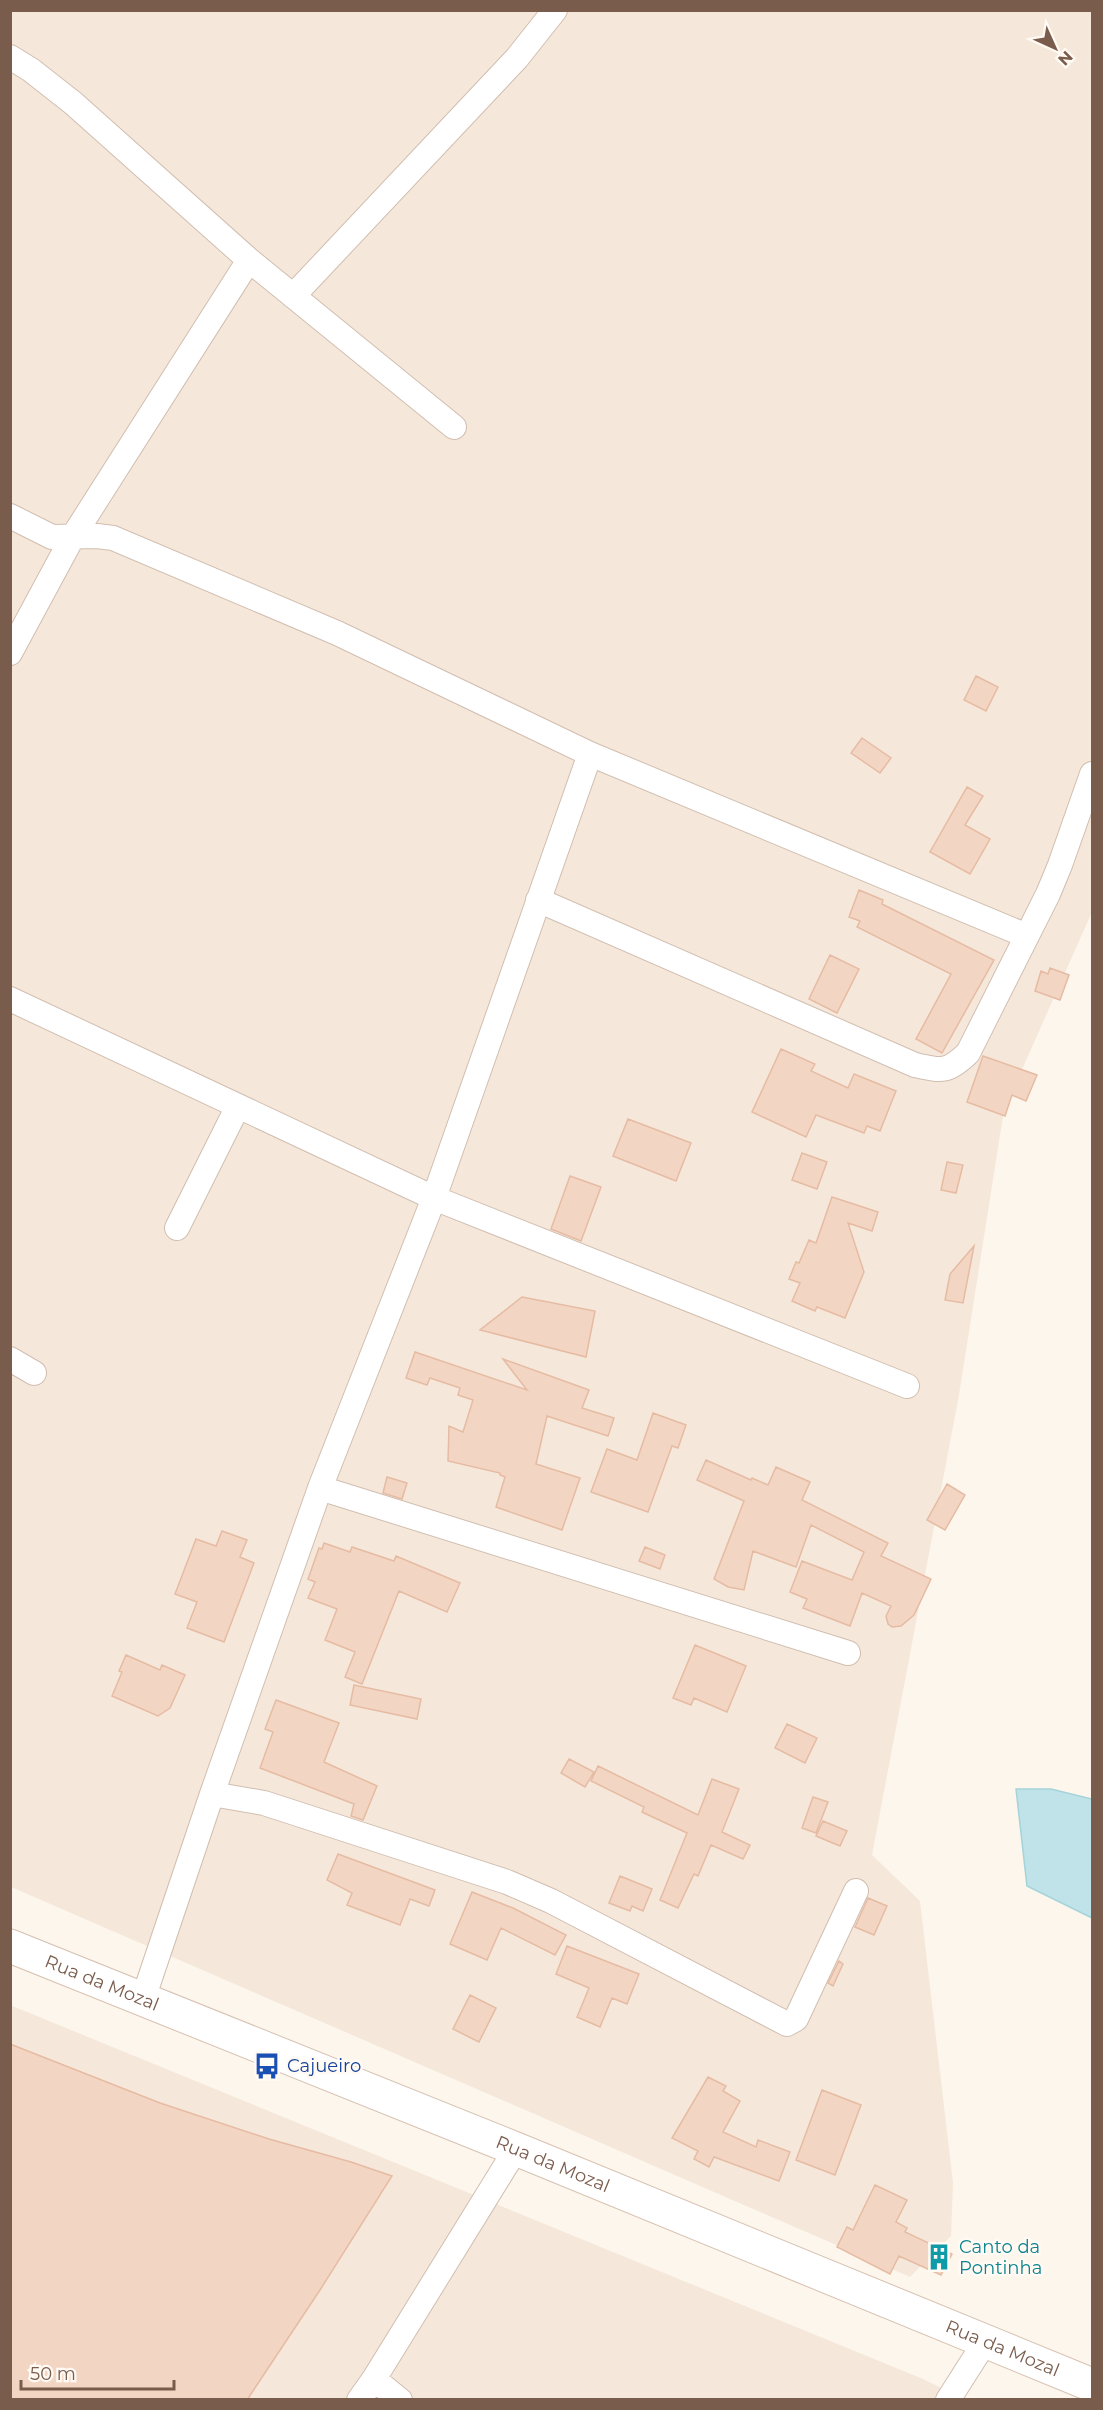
<svg xmlns="http://www.w3.org/2000/svg" width="1103" height="2410" font-family="Montserrat,sans-serif">
<style>
.residential{fill:#f5e8da}
.water{fill:#bfe3e8;stroke:#a5d3da;stroke-width:1.5}
.building{fill:#f3d5c3;stroke:#e6bba3;stroke-width:1.5}
.lines{fill:none;stroke-linecap:round;stroke-linejoin:round}
.minor-casing{stroke:#d1beb0;stroke-width:26}
.secondary-casing{stroke:#d6c0b0;stroke-width:35}
.minor{stroke:#fff;stroke-width:24}
.secondary{stroke:#fff;stroke-width:33}
.labels{text-anchor:middle;dominant-baseline:central;stroke-width:5;stroke-linejoin:round;paint-order:stroke}
.street-label{font-size:18px;fill:#7a5c4d;stroke:#fffaf3}
.transit-label{font-size:18px;fill:#164399;stroke:#fffaf3;text-anchor:start}
.culture-label{font-size:18px;fill:#0d838f;stroke:#fffaf3;text-anchor:start}
</style>
<rect width="100%" height="100%" fill="#fdf6ec"/>
<path class="residential" d="M 11,11 L 1092,11 L 1092,912 L 1004,1110 L 959,1395 L 872,1855 L 920,1901 L 953,2183 L 951,2236 L 910,2277 L 11,1887 Z
M 10,2005 L 923,2379 L 964,2399 L 11,2399 Z"/>
<path class="water" d="M 1016,1789 L 1051,1789 L 1092,1799 L 1092,1918 L 1027,1886 Z"/>
<path class="building" d="M 976,676 L 998,687 L 986,711 L 964,700 Z
M 862,738 L 891,758 L 880,773 L 851,753 Z
M 967,787 L 983,796 L 965,825 L 990,839 L 970,874 L 930,852 Z
M 859,890 L 883,900 L 882,904 L 994,960 L 942,1053 L 916,1039 L 951,974 L 857,927 L 860,921 L 849,917 Z
M 830,955 L 859,969 L 837,1013 L 809,999 Z
M 1050,968 L 1069,975 L 1060,1000 L 1035,991 L 1041,971 L 1048,974 Z
M 781,1049 L 815,1064 L 811,1071 L 848,1088 L 854,1074 L 896,1091 L 880,1131 L 867,1126 L 864,1133 L 816,1115 L 806,1137 L 752,1112 Z
M 983,1056 L 1037,1075 L 1026,1101 L 1012,1095 L 1005,1116 L 967,1102 Z
M 628,1119 L 691,1143 L 676,1181 L 613,1156 Z
M 802,1153 L 827,1162 L 817,1189 L 792,1180 Z
M 947,1162 L 963,1165 L 956,1193 L 941,1190 Z
M 570,1176 L 601,1187 L 581,1241 L 551,1229 Z
M 832,1197 L 878,1212 L 872,1231 L 848,1223 L 864,1272 L 845,1318 L 817,1307 L 815,1311 L 792,1301 L 800,1283 L 789,1279 L 796,1262 L 799,1263 L 809,1240 L 816,1243 Z
M 974,1246 L 963,1303 L 945,1300 L 950,1274 Z
M 522,1297 L 595,1311 L 586,1357 L 480,1330 Z
M 415,1352 L 527,1390 L 503,1359 L 589,1390 L 582,1408 L 614,1418 L 608,1436 L 547,1416 L 536,1464 L 580,1478 L 562,1530 L 496,1507 L 505,1477 L 500,1475 L 500,1473 L 448,1461 L 449,1426 L 463,1432 L 473,1400 L 458,1395 L 460,1388 L 430,1378 L 427,1385 L 406,1378 Z
M 653,1413 L 686,1425 L 678,1448 L 672,1446 L 648,1512 L 591,1492 L 607,1449 L 637,1460 Z
M 706,1460 L 751,1480 L 752,1478 L 768,1485 L 776,1467 L 810,1482 L 802,1500 L 888,1543 L 881,1556 L 931,1579 L 914,1615 L 901,1626 L 892,1627 L 888,1624 L 886,1616 L 891,1606 L 862,1593 L 850,1626 L 803,1608 L 807,1599 L 790,1592 L 802,1561 L 852,1580 L 864,1552 L 811,1525 L 796,1567 L 753,1551 L 744,1590 L 728,1587 L 714,1579 L 744,1501 L 697,1480 Z
M 387,1477 L 407,1483 L 402,1499 L 383,1493 Z
M 947,1484 L 965,1495 L 945,1530 L 927,1520 Z
M 222,1531 L 247,1540 L 240,1557 L 254,1563 L 224,1642 L 187,1628 L 197,1602 L 175,1594 L 196,1539 L 216,1546 Z
M 324,1543 L 350,1552 L 352,1547 L 394,1561 L 396,1556 L 460,1583 L 447,1612 L 399,1591 L 362,1684 L 345,1677 L 355,1652 L 325,1640 L 337,1609 L 308,1598 L 315,1582 L 308,1579 L 319,1548 L 322,1549 Z
M 645,1547 L 665,1555 L 660,1569 L 639,1561 Z
M 695,1645 L 746,1666 L 727,1712 L 694,1698 L 691,1705 L 673,1698 Z
M 126,1655 L 160,1670 L 162,1665 L 185,1675 L 170,1708 L 158,1716 L 112,1696 L 122,1672 L 119,1671 Z
M 354,1685 L 421,1699 L 417,1719 L 350,1705 Z
M 276,1700 L 339,1723 L 324,1762 L 377,1786 L 363,1820 L 351,1816 L 354,1804 L 260,1768 L 273,1732 L 265,1729 Z
M 787,1724 L 817,1738 L 805,1763 L 775,1748 Z
M 569,1759 L 594,1772 L 585,1787 L 561,1773 Z
M 598,1766 L 698,1815 L 712,1779 L 739,1789 L 722,1832 L 750,1845 L 743,1859 L 711,1845 L 698,1876 L 694,1874 L 678,1908 L 660,1900 L 687,1833 L 642,1812 L 644,1807 L 591,1781 Z
M 813,1797 L 828,1802 L 816,1833 L 802,1828 Z
M 823,1821 L 847,1831 L 840,1846 L 816,1836 Z
M 338,1854 L 435,1890 L 429,1906 L 410,1899 L 400,1925 L 347,1905 L 352,1893 L 327,1880 Z
M 620,1876 L 652,1889 L 643,1911 L 632,1906 L 630,1911 L 609,1903 Z
M 472,1892 L 513,1908 L 566,1935 L 555,1955 L 501,1928 L 487,1960 L 450,1944 Z
M 868,1898 L 887,1906 L 874,1935 L 855,1927 Z
M 567,1946 L 639,1974 L 627,2004 L 612,1998 L 600,2027 L 577,2017 L 589,1988 L 556,1974 Z
M 839,1961 L 843,1964 L 833,1986 L 828,1983 Z
M 470,1995 L 496,2008 L 479,2042 L 453,2029 Z
M 10,2044 L 160,2103 L 269,2139 L 351,2162 L 392,2176 L 320,2290 L 247,2400 L 10,2400 Z
M 708,2077 L 726,2086 L 723,2091 L 740,2101 L 723,2132 L 756,2147 L 758,2140 L 790,2152 L 779,2181 L 714,2157 L 709,2167 L 694,2159 L 698,2151 L 672,2138 Z
M 822,2090 L 861,2105 L 835,2175 L 796,2160 Z
M 875,2185 L 907,2200 L 896,2222 L 907,2228 L 905,2232 L 952,2254 L 941,2275 L 899,2256 L 890,2274 L 837,2247 L 847,2227 L 853,2230 Z"/>
<g class="lines">
<g class="minor-casing">
<path id="minor" d="M 10,57 L 31,70 L 73,103 L 249,260 L 454,427
M 293,296 L 517,58 L 555,10
M 10,516 L 52,537 L 97,536 L 113,538 L 337,633 L 590,754 L 1027,936
M 10,653 L 72,538 L 249,260
M 538,900 L 915,1065 C 942,1071 947,1073 968,1053 L 1048,894 L 1060,865 L 1092,774
M 10,999 L 434,1198 L 907,1386
M 177,1228 L 238,1106
M 10,1359 L 34,1373
M 320,1488 L 848,1653
M 212,1794 L 264,1803 L 507,1882 L 551,1901 L 787,2024 L 796,2019 L 856,1891
M 143,1999 L 212,1794 L 320,1488 L 434,1198 L 590,754
M 374,2379 L 400,2400
M 359,2400 L 374,2379 L 516,2149
M 948,2400 L 985,2342"/>
</g>
<g class="secondary-casing">
<g id="secondary">
<path id="s1" d="M 10,1946 L 516,2149 L 1092,2385"/>
</g>
</g>
<use href="#minor" class="minor"/>
<use href="#secondary" class="secondary"/>
</g>
<defs>
<g id="bus-bare" transform="scale(2.07)"><path d="M-5-6H5V4H4V6H2V4H-2V6H-4V4H-5ZM-3.5-4V0h7V-4ZM-3.5 1.2v1.5H-2V1.2ZM2 1.2v1.5H3.5V1.2Z" fill="#1a4fb4" stroke="#fffaf3" stroke-width="2.5" paint-order="stroke"/></g>
<g id="building-bare" transform="scale(2.07)"><path d="M-4-6H4V6H1V3H-1V6H-4ZM-2.5-4.3h1.7v1.8h-1.7ZM.8-4.3h1.7v1.8H.8ZM-2.5-1h1.7V.8h-1.7ZM.8-1h1.7V.8H.8Z" fill="#0f9aa8" stroke="#fffaf3" stroke-width="2.5" paint-order="stroke"/></g>
</defs>
<g fill-rule="evenodd">
<use href="#bus-bare" x="267" y="2066"/>
<use href="#building-bare" x="939" y="2257"/>
</g>
<g class="labels">
<g class="street-label">
<text stroke="none"><textPath href="#s1" startOffset="99">Rua da Mozal</textPath></text>
<text stroke="none"><textPath href="#s1" startOffset="585">Rua da Mozal</textPath></text>
<text stroke="none"><textPath href="#s1" startOffset="1071">Rua da Mozal</textPath></text>
</g>
<g class="transit-label">
<text x="287" y="2066">Cajueiro</text>
</g>
<g class="culture-label">
<text x="959" y="2247">Canto da<tspan x="959" dy="21">Pontinha</tspan></text>
</g>
</g>
<rect width="1103" height="2410" fill="none" stroke="#7a5c4d" stroke-width="24"/>
<g transform="translate(1055 48) rotate(135)" stroke="#fffaf3" stroke-width="4.5" paint-order="stroke">
<path d="M0-4.5L10 22L0 15L-10 22Z" fill="#7a5c4d"/>
<text y="-9" font-size="16" font-weight="bold" text-anchor="middle" fill="#7a5c4d">N</text>
</g>
<path d="M21 2380v9h153v-9" fill="none" stroke="#7a5c4d" stroke-width="3"/>
<text x="30" y="2380" font-size="18" fill="#7a5c4d" stroke="#fffaf3" stroke-width="4.5" paint-order="stroke">50 m</text>
</svg>
